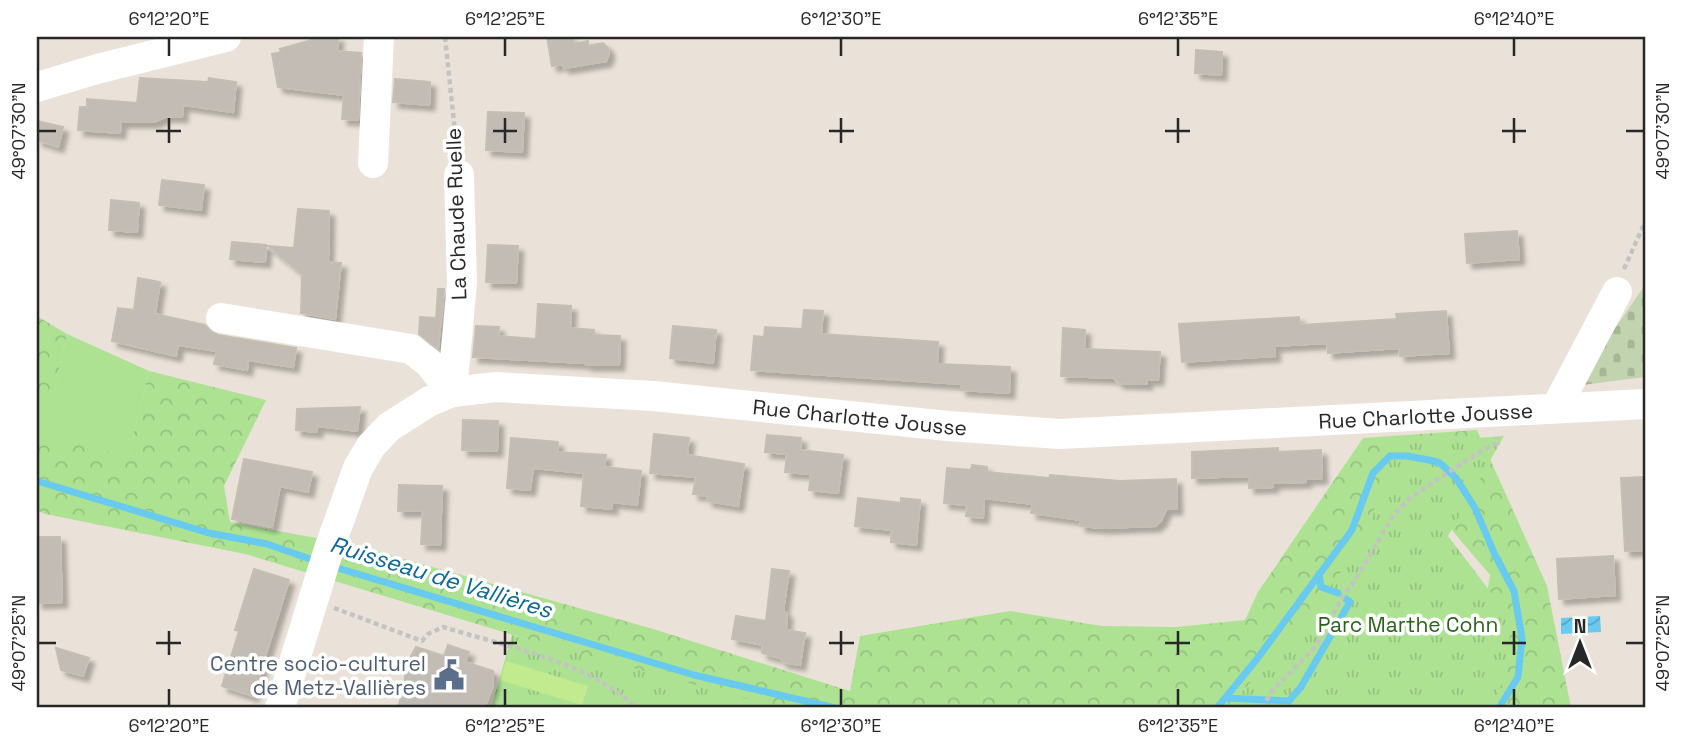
<svg xmlns="http://www.w3.org/2000/svg" width="1682" height="745" font-family="'Space Grotesk',sans-serif">
<style>
.grass{fill:#ade293}
.forest{fill:url(#forest-crowns)}
.cemetery{fill:url(#cemetery-stones)}
.park{fill:url(#park-tufts)}
.pitch{fill:#c2ea8e}
.water{fill:url(#water-waves)}
.lines{fill:none;stroke-linecap:round;stroke-linejoin:round}
.stream{stroke:#68caef;stroke-width:7}
.building{fill:#c2bcb5;stroke:#c5beb2;stroke-width:2;filter:url(#shadow)}
.path{stroke:#c3c3c3;stroke-width:4.5;stroke-dasharray:5 3.5;stroke-linecap:butt}
.minor{stroke:#fff;stroke-width:30}
.ticks{fill:none;stroke:#272727;stroke-width:2.5}
.labels{text-anchor:middle;dominant-baseline:central;stroke-width:7;stroke-linejoin:round;paint-order:stroke}
.street-label{font-size:21px;fill:#272727;stroke:#fff}
.park-label{font-size:21px;fill:#276318;stroke:#fff}
.service-label{font-size:21px;fill:#4e5e75;stroke:#fff;text-anchor:end}
.water-label{font-size:23px;font-style:italic;fill:#0c6696;stroke:#fff}
.neatline{fill:none;stroke:#272727;stroke-width:2.5}
.ticks-label{font-size:18px;text-anchor:middle;fill:#272727}
</style>
<defs>
<pattern id="forest-crowns" width="20" height="18" patternUnits="userSpaceOnUse" patternTransform="scale(1.75)"><rect width="20" height="18" fill="#ade293"/><path d="M2 6a3 3 0 1 1 6 0M12 15a3 3 0 1 1 6 0" fill="none" stroke="#95c27f"/></pattern>
<pattern id="cemetery-stones" width="16" height="16" patternUnits="userSpaceOnUse" patternTransform="scale(1.75)"><rect width="16" height="16" fill="#c1d4af"/><path d="M2 7V4a2 2 0 0 1 4 0v3zM10 15v-3a2 2 0 0 1 4 0v3z" fill="#a6b697"/></pattern>
<pattern id="park-tufts" width="24" height="20" patternUnits="userSpaceOnUse" patternTransform="scale(1.75)"><rect width="24" height="20" fill="#ade293"/><path d="M3 7l-1-3M5 7V3M7 7l1-3M15 17l-1-3M17 17v-4M19 17l1-3" fill="none" stroke="#95c27f"/></pattern>
<pattern id="water-waves" width="16" height="10" patternUnits="userSpaceOnUse" patternTransform="scale(1.75)"><rect width="16" height="10" fill="#68caef"/><path d="M0 5q4-4 8 0t8 0" fill="none" stroke="#56a4c2"/></pattern>
<filter id="shadow"><feDropShadow dx="5.5" dy="5.5" stdDeviation="2" flood-color="#0004"/></filter>
</defs>
<rect width="100%" height="100%" fill="#eae2d8"/>
<path class="grass" d="M 67,334 L 149,371 L 128,458 L 37,430 L 37,388 L 53,395 Z"/>
<path class="forest" d="M 37,316 L 67,334 L 53,396 L 37,388 Z
M 149,371 L 266,400 L 224,486 L 230,522 L 354,545 L 650,628 L 850,691 L 860,636 L 1010,611 L 1102,626 L 1176,627 L 1245,620 L 1258,592 L 1363,438 L 1477,430 L 1547,586 L 1571,708 L 1469,708 L 1490,575 L 1428,502 L 1298,708 L 755,708 L 245,554 L 45,514 L 37,510 L 37,430 L 128,457 Z"/>
<path class="cemetery" d="M 1645,285 L 1645,377 L 1575,386 Z"/>
<path class="park" d="M 1504,436 L 1448,536 L 1511,619 L 1506,674 L 1491,708 L 1228,708 L 1315,607 L 1371,531 L 1384,445 Z
M 512,635 L 781,708 L 491,708 Z"/>
<path class="pitch" d="M 506,661 L 588,686 L 582,705 L 500,680 Z"/>
<path class="water" d="M 1600,616 L 1601,632 L 1561,634 L 1561,618 Z"/>
<g class="lines">
<path class="stream" d="M 37,481 L 209,533 L 267,544 L 316,561
M 331,566 L 694,675 L 835,708
M 1319,574 L 1321,587 L 1338,593
M 1226,698 L 1289,701 L 1301,687 L 1350,602 L 1346,599
M 1217,708 L 1257,659 L 1352,530 L 1373,473 L 1390,456 L 1407,456 L 1429,460 L 1440,463 L 1456,478 L 1475,508 L 1495,555 L 1514,591 L 1522,638 L 1518,677 L 1499,708"/>
</g>
<path class="building" d="M 322,37 L 338,37 L 337,51 L 361,53 L 358,120 L 342,119 L 344,95 L 278,87 L 272,54 L 281,52 L 280,49 Z
M 547,37 L 573,37 L 574,44 L 588,41 L 588,46 L 603,43 L 608,48 L 609,54 L 606,61 L 564,68 L 563,64 L 552,66 Z
M 1196,50 L 1222,52 L 1221,75 L 1195,73 Z
M 140,78 L 208,82 L 209,78 L 236,82 L 233,112 L 183,105 L 182,117 L 167,116 L 154,122 L 121,122 L 120,133 L 78,130 L 80,107 L 87,107 L 87,99 L 137,103 Z
M 395,79 L 430,82 L 429,105 L 393,102 Z
M 488,112 L 524,113 L 522,152 L 486,150 Z
M 37,121 L 63,127 L 58,147 L 37,140 Z
M 162,180 L 204,185 L 201,210 L 159,205 Z
M 111,200 L 139,203 L 137,232 L 109,230 Z
M 298,209 L 329,211 L 328,262 L 341,263 L 335,319 L 301,313 L 302,274 L 268,246 L 294,248 Z
M 1517,231 L 1519,259 L 1467,263 L 1465,234 Z
M 232,242 L 266,245 L 265,262 L 230,259 Z
M 488,245 L 518,246 L 516,283 L 486,282 Z
M 138,278 L 160,282 L 155,314 L 205,325 L 211,332 L 218,335 L 296,348 L 293,367 L 248,360 L 247,370 L 214,364 L 217,351 L 178,345 L 176,356 L 112,341 L 118,308 L 134,310 Z
M 438,289 L 444,289 L 438,348 L 419,334 L 420,317 L 436,318 Z
M 538,304 L 571,306 L 570,328 L 594,330 L 594,335 L 620,336 L 619,365 L 587,365 L 584,363 L 473,357 L 476,326 L 499,327 L 498,336 L 536,339 Z
M 804,310 L 823,311 L 821,334 L 938,342 L 937,364 L 1010,367 L 1009,393 L 961,390 L 961,384 L 751,370 L 754,336 L 764,337 L 765,327 L 802,329 Z
M 1446,311 L 1449,353 L 1400,356 L 1399,348 L 1328,353 L 1327,343 L 1274,346 L 1275,356 L 1182,362 L 1179,324 L 1299,317 L 1300,325 L 1397,319 L 1396,314 Z
M 673,326 L 716,330 L 713,363 L 670,358 Z
M 1063,328 L 1085,330 L 1084,349 L 1160,352 L 1158,380 L 1147,379 L 1147,384 L 1119,383 L 1114,378 L 1061,376 Z
M 360,407 L 357,431 L 317,426 L 317,432 L 296,430 L 297,409 Z
M 463,420 L 498,421 L 497,451 L 462,450 Z
M 654,434 L 689,438 L 687,455 L 744,464 L 738,506 L 707,501 L 708,496 L 693,494 L 696,477 L 650,473 Z
M 767,435 L 801,438 L 800,450 L 843,455 L 838,493 L 809,490 L 811,474 L 785,472 L 787,454 L 765,452 Z
M 511,438 L 558,442 L 557,452 L 606,455 L 604,467 L 641,471 L 637,505 L 612,502 L 612,509 L 581,506 L 584,473 L 533,468 L 530,490 L 507,488 Z
M 1278,448 L 1278,452 L 1321,450 L 1322,478 L 1306,479 L 1306,482 L 1273,483 L 1273,487 L 1249,488 L 1249,476 L 1192,478 L 1192,452 Z
M 244,459 L 312,472 L 308,492 L 280,486 L 272,527 L 232,519 Z
M 972,465 L 987,467 L 987,472 L 1049,478 L 1050,475 L 1120,481 L 1176,479 L 1177,509 L 1166,509 L 1161,521 L 1155,526 L 1103,528 L 1080,526 L 1081,520 L 1031,513 L 1033,504 L 984,498 L 983,518 L 966,516 L 967,505 L 944,503 L 947,468 L 971,470 Z
M 1645,477 L 1645,550 L 1625,551 L 1621,478 Z
M 399,485 L 442,486 L 440,545 L 421,544 L 423,511 L 398,511 Z
M 858,498 L 901,503 L 901,498 L 920,500 L 916,545 L 891,542 L 892,530 L 855,526 Z
M 37,537 L 60,537 L 62,602 L 37,603 Z
M 1613,556 L 1615,595 L 1559,599 L 1557,559 Z
M 254,569 L 289,580 L 253,696 L 222,686 L 239,631 L 235,630 Z
M 772,569 L 789,571 L 783,611 L 787,613 L 786,630 L 805,633 L 800,665 L 782,662 L 783,659 L 762,653 L 763,645 L 732,639 L 736,616 L 766,621 Z
M 448,645 L 469,652 L 465,662 L 493,671 L 493,686 L 486,704 L 483,708 L 462,704 L 461,708 L 398,708 L 404,687 L 406,665 L 416,647 L 444,656 Z
M 56,648 L 89,658 L 83,676 L 61,670 Z"/>
<g class="lines">
<path class="path" d="M 445,37 L 457,151
M 1624,269 L 1645,222
M 334,608 L 422,641 L 428,634 L 443,627 C 504,646 591,662 636,708
M 649,708 L 651,708
M 1262,708 L 1272,691 L 1316,646 L 1344,594 L 1354,582 L 1393,516 L 1409,499 L 1429,485 L 1484,449 L 1496,444 L 1496,437"/>
<g class="minor">
<path d="M 37,87 L 97,69 L 226,37"/>
<path d="M 373,163 L 379,37"/>
<path d="M 221,318 L 411,349 L 429,363 L 452,392"/>
<path d="M 452,392 L 462,283 L 459,175"/>
<path d="M 1556,408 L 1617,292"/>
<path id="s1" d="M 280,708 L 329,549 L 358,468 L 371,446 L 389,427 L 430,401 L 452,392 L 496,387 L 653,396 L 948,426 L 1060,434 L 1645,404"/>
</g>
</g>
<path class="ticks" d="M 169,38 L 169,56M 505,38 L 505,56M 841,38 L 841,56M 1178,38 L 1178,56M 1514,38 L 1514,56M 169,118 L 169,143M 505,118 L 505,143M 841,118 L 841,143M 1178,118 L 1178,143M 1514,118 L 1514,143M 38,131 L 56,131M 156,131 L 181,131M 493,131 L 517,131M 829,131 L 854,131M 1165,131 L 1190,131M 1502,131 L 1526,131M 1626,131 L 1644,131M 169,631 L 169,655M 505,631 L 505,655M 841,631 L 841,655M 1178,631 L 1178,655M 1514,631 L 1514,655M 38,643 L 56,643M 156,643 L 181,643M 493,643 L 517,643M 829,643 L 854,643M 1165,643 L 1190,643M 1502,643 L 1526,643M 1626,643 L 1644,643M 169,689 L 169,706M 505,689 L 505,706M 841,689 L 841,706M 1178,689 L 1178,706M 1514,689 L 1514,706"/>
<defs>
<g id="civic-bare" transform="scale(2.415)"><path d="M-.6-6.5H3V-4.5H.6V-3L4-1V1h2V6H-6V1h2V-1L-.6-3ZM-1.2 2.5V6h2.4V2.5Z" fill="#5c6f8a" stroke="#fff" stroke-width="2.5" paint-order="stroke"/></g>
</defs>
<g fill-rule="evenodd">
<use href="#civic-bare" x="449" y="675"/>
</g>
<g class="labels">
<g class="street-label">
<text transform="translate(456 214) rotate(-92)">La Chaude Ruelle</text>
<text stroke="none"><textPath href="#s1" startOffset="1353">Rue Charlotte Jousse</textPath></text>
<text stroke="none"><textPath href="#s1" startOffset="786">Rue Charlotte Jousse</textPath></text>
</g>
<g class="park-label">
<text x="1408" y="624">Parc Marthe Cohn</text>
</g>
<g class="service-label">
<text x="426" y="663">Centre socio-culturel<tspan x="426" dy="24">de Metz-Vallières</tspan></text>
</g>
<g class="water-label">
<text transform="translate(441 577) rotate(17)">Ruisseau de Vallières</text>
</g>
</g>
<rect width="1682" height="745" fill="none" stroke="#ffffff" stroke-width="77"/>
<g transform="translate(1580 643)" stroke="#ffffff" stroke-width="5" paint-order="stroke">
<path d="M0-5L12 26L0 18L-12 26Z" fill="#272727"/>
<text y="-10" font-size="19" font-weight="bold" text-anchor="middle" fill="#272727">N</text>
</g>
<rect x="38" y="38" width="1606" height="668" class="neatline"/>
<g class="ticks-label">
<text x="169" y="25">6°12'20"E</text>
<text x="505" y="25">6°12'25"E</text>
<text x="841" y="25">6°12'30"E</text>
<text x="1178" y="25">6°12'35"E</text>
<text x="1514" y="25">6°12'40"E</text>
<text transform="translate(19 131) rotate(-90)" y="6">49°07'30"N</text>
<text transform="translate(1663 131) rotate(-90)" y="6">49°07'30"N</text>
<text transform="translate(19 643) rotate(-90)" y="6">49°07'25"N</text>
<text transform="translate(1663 643) rotate(-90)" y="6">49°07'25"N</text>
<text x="169" y="732">6°12'20"E</text>
<text x="505" y="732">6°12'25"E</text>
<text x="841" y="732">6°12'30"E</text>
<text x="1178" y="732">6°12'35"E</text>
<text x="1514" y="732">6°12'40"E</text>
</g>
</svg>
